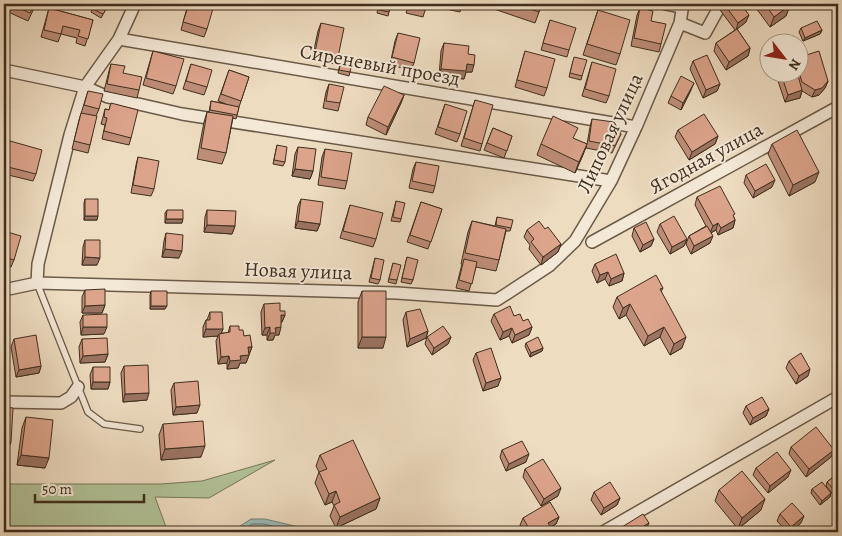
<svg xmlns="http://www.w3.org/2000/svg" width="842" height="536" font-family="Alegreya,serif">
<style>
.green{fill:#b2c298;stroke:#78785b}
.water{fill:#99bbb6;stroke:#758379}
.lines{fill:none;stroke-linecap:round;stroke-linejoin:round}
.shore{stroke:#6c756a;stroke-width:1}
.lane-casing{stroke:#6b5a47;stroke-width:8}
.street-casing{stroke:#6b5a47;stroke-width:14}
.lane{stroke:#f4e8d7;stroke-width:5.5}
.street{stroke:#f4e8d7;stroke-width:11}
.wall{fill:#be8d78;stroke:#3f2f1e}
.shaded-wall{fill:#9b7362;stroke:#3f2f1e}
.building{fill:#dda48c;stroke:#3f2f1e}
.labels{text-anchor:middle;dominant-baseline:central;stroke-width:4;stroke-linejoin:round;paint-order:stroke}
.street-label{font-size:20px;fill:#3f2f1e;stroke:#f4e8d7}
</style>
<rect width="100%" height="100%" fill="#eedcc1"/>
<filter id="stains"><feTurbulence type="fractalNoise" baseFrequency=".004" numOctaves="4"/><feColorMatrix values="0 0 0 0 .2 0 0 0 0 .09 0 0 0 0 .02 0 0 0 .5 -.17"/></filter>
<radialGradient id="worn" r=".72"><stop offset=".6" stop-color="#630" stop-opacity="0"/><stop offset="1" stop-color="#630" stop-opacity=".3"/></radialGradient>
<path class="green" d="M 275,460 L 209,498 L 155,497 L 166,527 L 172,532 L 4,532 L 4,484 L 161,484 L 202,481 Z"/>
<path class="water" d="M 251,519 L 265,519 L 299,527 L 299,532 L 234,532 L 237,528 Z"/>
<g class="lines">
<path class="shore" d="M 240,532 L 252,524 L 264,524 L 294,532"/>
<g class="lane-casing">
<path id="lane" d="M 37,283 L 88,412 L 104,424 L 140,429"/>
</g>
<g class="street-casing">
<path id="street" d="M 666,4 L 682,7
M 680,23 L 705,33 L 721,4
M 119,39 L 636,127
M 4,70 L 85,87 L 108,97 L 182,114 L 611,181
M 592,242 L 838,107
M 37,283 L 38,264 L 70,135 L 85,87 L 119,39 L 135,4
M 4,290 L 37,283 L 397,293 L 497,300 L 549,266 L 575,241 L 611,181 L 636,127 L 680,23 L 683,4
M 4,402 L 61,403 L 71,397 L 78,387
M 603,532 L 838,397"/>
</g>
<use href="#lane" class="lane"/>
<use href="#street" class="street"/>
</g>
<path class="wall" d="M 9,4 L 36,4 L 28,21 L 6,11 Z
M 95,4 L 109,4 L 101,18 L 91,12 Z
M 188,4 L 207,29 L 204,37 L 181,30 Z
M 379,4 L 391,4 L 388,16 L 377,13 Z
M 409,4 L 427,4 L 423,17 L 406,13 Z
M 440,4 L 463,4 L 460,12 L 446,9 L 446,6 L 440,5 Z
M 495,4 L 542,4 L 535,23 L 494,9 Z
M 550,4 L 565,4 L 564,8 Z
M 723,4 L 741,4 L 746,22 L 737,29 L 750,48 L 748,56 L 726,70 L 714,51 L 716,43 L 735,30 L 720,10 Z
M 753,4 L 791,4 L 790,5 L 786,16 L 770,27 Z
M 49,8 L 93,20 L 85,46 L 76,43 L 77,38 L 61,34 L 58,42 L 41,37 Z
M 640,8 L 651,21 L 661,44 L 659,52 L 631,46 L 637,15 Z
M 598,10 L 620,54 L 616,65 L 583,55 Z
M 550,20 L 569,50 L 567,57 L 541,50 Z
M 321,23 L 338,57 L 335,64 L 312,59 L 318,31 Z
M 801,28 L 822,30 L 820,34 L 803,41 L 799,32 Z
M 398,33 L 414,63 L 411,70 L 390,65 L 395,41 Z
M 444,43 L 468,54 L 472,72 L 466,72 L 464,79 L 439,76 L 441,51 Z
M 153,51 L 176,86 L 173,94 L 143,85 Z
M 525,51 L 547,88 L 544,96 L 515,87 Z
M 342,56 L 350,72 L 349,76 L 338,73 Z
M 800,57 L 828,81 L 825,88 L 819,95 L 812,97 L 802,91 L 800,98 L 785,102 L 778,81 L 781,74 L 785,72 L 800,72 Z
M 573,61 L 582,76 L 581,80 L 569,77 Z
M 693,61 L 720,84 L 717,91 L 703,98 L 690,69 Z
M 592,62 L 609,96 L 606,103 L 582,96 Z
M 111,64 L 123,73 L 139,90 L 137,98 L 104,91 L 109,71 Z
M 191,64 L 207,87 L 204,95 L 183,89 Z
M 229,70 L 249,77 L 239,107 L 236,119 L 233,118 L 226,153 L 222,164 L 197,159 L 204,122 L 207,112 L 209,112 L 211,101 L 226,104 L 218,101 Z
M 329,84 L 340,103 L 338,111 L 323,108 L 326,92 Z
M 691,90 L 681,110 L 668,103 L 671,96 Z
M 88,91 L 99,109 L 96,116 L 90,145 L 88,153 L 72,149 L 79,120 Z
M 404,95 L 401,103 L 386,135 L 366,125 L 368,117 Z
M 475,100 L 482,144 L 480,151 L 461,146 Z
M 111,103 L 131,138 L 129,145 L 102,139 L 105,125 L 101,124 L 103,117 L 105,109 L 109,110 Z
M 445,104 L 460,134 L 457,142 L 435,134 Z
M 592,119 L 621,134 L 612,153 L 586,148 L 586,147 L 575,173 L 537,155 L 541,144 L 574,139 L 587,144 L 590,127 Z
M 493,128 L 512,136 L 504,158 L 484,150 Z
M 678,130 L 718,136 L 715,144 L 689,160 L 675,137 Z
M 10,141 L 36,174 L 33,181 L 4,174 L 4,161 Z
M 772,144 L 815,182 L 789,196 L 768,154 Z
M 277,145 L 285,162 L 283,166 L 273,164 Z
M 298,147 L 313,171 L 310,179 L 292,176 L 295,154 Z
M 325,149 L 347,181 L 345,189 L 318,185 L 322,157 Z
M 138,157 L 154,189 L 151,196 L 131,193 L 136,165 Z
M 416,162 L 435,186 L 433,193 L 409,188 L 413,169 Z
M 746,175 L 772,187 L 753,198 L 744,183 Z
M 697,197 L 734,217 L 735,220 L 733,228 L 718,235 L 716,230 L 711,233 L 710,243 L 691,254 L 686,244 L 689,236 L 706,226 L 695,205 Z
M 85,199 L 97,220 L 84,220 L 84,203 Z
M 301,199 L 320,224 L 317,231 L 295,228 L 298,206 Z
M 396,201 L 401,219 L 400,222 L 391,221 Z
M 421,202 L 442,209 L 428,249 L 407,242 Z
M 350,205 L 376,239 L 373,247 L 340,238 Z
M 167,210 L 182,223 L 165,223 L 165,213 Z
M 207,210 L 235,226 L 232,234 L 204,232 L 205,217 Z
M 497,217 L 511,228 L 510,231 L 506,231 L 499,260 L 496,271 L 476,267 L 469,291 L 456,288 L 462,264 L 461,264 L 468,232 L 472,221 L 495,226 Z
M 660,224 L 687,239 L 684,246 L 670,254 L 657,232 Z
M 634,228 L 654,239 L 651,246 L 640,252 L 632,236 Z
M 545,229 L 561,244 L 558,252 L 541,265 L 529,249 L 530,245 L 524,237 L 527,230 Z
M 4,231 L 14,260 L 11,267 L 4,265 Z
M 166,233 L 179,258 L 162,257 L 164,241 Z
M 85,240 L 97,265 L 82,265 L 83,247 Z
M 407,257 L 413,280 L 411,284 L 401,282 Z
M 375,258 L 380,280 L 378,284 L 369,282 Z
M 393,263 L 397,280 L 396,284 L 388,282 Z
M 595,264 L 624,273 L 622,281 L 609,286 L 605,279 L 597,283 L 592,271 Z
M 663,288 L 661,292 L 682,348 L 670,355 L 660,337 L 644,346 L 626,315 L 619,319 L 613,307 L 617,297 Z
M 85,290 L 105,305 L 102,313 L 82,313 L 82,297 Z
M 151,291 L 165,309 L 150,309 L 150,295 Z
M 362,291 L 383,348 L 358,348 L 358,302 Z
M 264,304 L 280,311 L 285,315 L 282,322 L 281,322 L 279,335 L 275,335 L 273,340 L 267,340 L 267,335 L 262,335 L 261,312 Z
M 210,312 L 223,329 L 221,333 L 228,333 L 230,326 L 239,330 L 244,336 L 252,347 L 246,363 L 240,363 L 238,368 L 227,369 L 227,363 L 218,364 L 216,341 L 218,336 L 203,337 L 203,327 L 206,320 L 207,320 Z
M 406,312 L 428,331 L 426,338 L 407,347 L 403,320 Z
M 494,314 L 514,316 L 532,327 L 529,335 L 512,343 L 509,336 L 500,340 L 491,321 Z
M 83,315 L 104,334 L 81,335 L 80,322 Z
M 427,337 L 451,337 L 448,344 L 432,355 L 425,344 Z
M 838,337 L 838,352 L 835,345 L 837,338 Z
M 14,339 L 41,366 L 39,373 L 16,377 L 11,347 Z
M 82,339 L 108,354 L 105,362 L 80,363 L 79,347 Z
M 526,343 L 543,348 L 542,351 L 530,357 L 525,346 Z
M 476,353 L 498,386 L 483,391 L 473,360 Z
M 789,361 L 808,376 L 796,384 L 786,368 Z
M 124,366 L 147,400 L 123,402 L 121,373 Z
M 93,367 L 110,382 L 108,389 L 91,389 L 90,375 Z
M 174,383 L 197,413 L 173,415 L 171,390 Z
M 746,406 L 769,409 L 766,416 L 750,425 L 743,413 Z
M 26,417 L 45,468 L 17,465 L 22,428 Z
M 163,424 L 201,457 L 161,460 L 159,435 Z
M 791,447 L 834,450 L 831,457 L 806,477 L 789,454 Z
M 502,450 L 526,462 L 506,471 L 500,457 Z
M 320,455 L 380,498 L 376,509 L 336,528 L 330,516 L 334,506 L 332,502 L 325,505 L 315,483 L 319,472 L 316,466 Z
M 838,467 L 838,488 L 832,493 L 826,486 L 827,482 L 837,474 L 835,472 L 836,469 Z
M 756,468 L 788,477 L 768,493 L 753,475 Z
M 525,469 L 558,496 L 541,506 L 523,477 Z
M 812,489 L 831,493 L 830,497 L 820,505 L 811,493 Z
M 719,490 L 761,510 L 738,529 L 715,501 Z
M 594,492 L 620,498 L 617,505 L 601,515 L 591,500 Z
M 780,514 L 801,523 L 791,532 L 787,532 L 777,521 Z
M 559,517 L 556,524 L 550,527 L 553,532 L 524,532 L 520,525 L 523,518 Z"/>
<path class="shaded-wall" d="M 790,5 L 786,16 L 770,27 L 774,17 Z
M 749,15 L 746,22 L 736,30 L 738,23 Z
M 822,30 L 820,34 L 803,41 L 805,38 Z
M 750,48 L 748,56 L 726,70 L 729,62 Z
M 467,64 L 474,65 L 472,72 L 466,72 L 464,79 L 439,76 L 441,69 Z
M 828,81 L 825,88 L 819,95 L 812,97 L 815,90 Z
M 694,83 L 691,90 L 681,110 L 683,103 Z
M 720,84 L 717,91 L 703,98 L 706,90 Z
M 802,90 L 800,98 L 785,102 L 788,95 Z
M 404,95 L 401,103 L 386,135 L 388,127 Z
M 718,136 L 715,144 L 689,160 L 692,152 Z
M 587,144 L 583,155 L 575,173 L 579,162 Z
M 295,169 L 313,171 L 310,179 L 292,176 Z
M 819,172 L 815,182 L 789,196 L 793,185 Z
M 775,180 L 772,187 L 753,198 L 755,191 Z
M 85,216 L 98,216 L 97,220 L 84,220 Z
M 166,219 L 183,219 L 182,223 L 165,223 Z
M 735,220 L 733,228 L 718,235 L 721,228 Z
M 298,221 L 320,224 L 317,231 L 295,228 Z
M 718,223 L 716,230 L 710,233 L 713,226 Z
M 207,225 L 235,226 L 232,234 L 204,232 Z
M 713,236 L 710,243 L 691,254 L 694,246 Z
M 654,239 L 651,246 L 640,252 L 643,245 Z
M 687,239 L 684,246 L 670,254 L 672,247 Z
M 561,244 L 558,252 L 541,265 L 543,257 Z
M 165,249 L 182,251 L 179,258 L 162,257 Z
M 85,257 L 100,258 L 97,265 L 82,265 Z
M 608,272 L 605,279 L 597,283 L 600,275 Z
M 624,273 L 622,281 L 609,286 L 611,279 Z
M 630,304 L 626,315 L 619,319 L 623,308 Z
M 105,305 L 102,313 L 82,313 L 85,306 Z
M 151,306 L 167,306 L 165,309 L 150,309 Z
M 281,315 L 285,315 L 282,322 L 278,322 Z
M 83,327 L 107,327 L 104,334 L 81,335 Z
M 270,327 L 267,335 L 262,335 L 265,328 Z
M 281,327 L 279,335 L 275,335 L 273,340 L 267,340 L 270,333 L 275,328 Z
M 532,327 L 529,335 L 512,343 L 515,335 Z
M 664,327 L 660,337 L 644,346 L 648,336 Z
M 512,328 L 509,336 L 500,340 L 503,332 Z
M 206,329 L 223,329 L 220,336 L 219,334 L 218,336 L 203,337 Z
M 428,331 L 426,338 L 407,347 L 410,339 Z
M 362,337 L 386,337 L 383,348 L 358,348 Z
M 451,337 L 448,344 L 432,355 L 434,348 Z
M 686,337 L 682,348 L 670,355 L 674,344 Z
M 248,347 L 252,347 L 249,354 L 245,354 Z
M 543,348 L 542,351 L 530,357 L 531,353 Z
M 108,354 L 105,362 L 80,363 L 83,356 Z
M 249,355 L 246,363 L 240,363 L 238,368 L 227,369 L 230,361 L 240,356 Z
M 229,356 L 227,363 L 218,364 L 221,357 Z
M 41,366 L 39,373 L 16,377 L 19,370 Z
M 810,369 L 808,376 L 796,384 L 799,376 Z
M 501,378 L 498,386 L 483,391 L 486,383 Z
M 93,382 L 110,382 L 108,389 L 91,389 Z
M 149,393 L 147,400 L 123,402 L 125,394 Z
M 200,405 L 197,413 L 173,415 L 176,407 Z
M 769,409 L 766,416 L 750,425 L 753,418 Z
M 4,442 L 11,442 L 8,450 L 4,449 Z
M 205,446 L 201,457 L 161,460 L 165,449 Z
M 834,450 L 831,457 L 806,477 L 809,469 Z
M 529,454 L 526,462 L 506,471 L 509,464 Z
M 21,455 L 49,458 L 45,468 L 17,465 Z
M 791,470 L 788,477 L 768,493 L 770,486 Z
M 838,486 L 838,488 L 832,493 L 834,490 Z
M 561,488 L 558,496 L 541,506 L 544,499 Z
M 336,491 L 332,502 L 325,505 L 329,494 Z
M 831,493 L 830,497 L 820,505 L 822,501 Z
M 380,498 L 376,509 L 336,528 L 340,517 Z
M 620,498 L 617,505 L 601,515 L 604,508 Z
M 765,499 L 761,510 L 738,529 L 742,518 Z
M 804,516 L 801,523 L 791,532 L 789,532 L 791,527 Z
M 559,517 L 556,524 L 545,530 L 548,523 Z
M 649,523 L 646,530 L 643,532 L 634,532 Z"/>
<path class="building" d="M 10,4 L 35,4 L 30,13 Z
M 95,4 L 109,4 L 103,14 L 93,9 Z
M 189,4 L 209,4 L 214,5 L 207,29 L 183,22 Z
M 380,4 L 391,4 L 389,12 L 379,10 Z
M 409,4 L 427,4 L 426,10 L 409,6 Z
M 514,4 L 542,4 L 539,12 Z
M 724,4 L 741,4 L 749,15 L 738,23 Z
M 765,4 L 789,4 L 790,5 L 774,17 Z
M 49,8 L 93,20 L 88,39 L 78,36 L 80,30 L 63,26 L 61,34 L 44,30 Z
M 640,8 L 653,11 L 651,21 L 666,24 L 661,44 L 634,38 Z
M 598,10 L 630,20 L 620,54 L 587,44 Z
M 550,20 L 576,28 L 569,50 L 543,43 Z
M 817,21 L 822,30 L 805,38 L 801,28 Z
M 321,23 L 344,28 L 338,57 L 315,52 Z
M 737,29 L 750,48 L 729,62 L 716,43 Z
M 398,33 L 420,38 L 414,63 L 392,57 Z
M 444,43 L 469,46 L 468,54 L 475,55 L 474,65 L 467,64 L 466,71 L 441,69 Z
M 153,51 L 184,59 L 176,86 L 146,78 Z
M 525,51 L 555,59 L 547,88 L 517,80 Z
M 819,51 L 828,81 L 822,88 L 815,90 L 802,82 L 799,72 L 800,67 L 803,66 L 800,57 Z
M 707,55 L 720,84 L 706,90 L 693,61 Z
M 342,56 L 353,58 L 350,72 L 339,70 Z
M 574,57 L 587,60 L 582,76 L 570,73 Z
M 592,62 L 616,69 L 609,96 L 585,89 Z
M 111,64 L 125,66 L 123,73 L 142,77 L 139,90 L 107,84 Z
M 191,64 L 212,70 L 207,87 L 186,81 Z
M 229,70 L 249,77 L 241,101 L 221,94 Z
M 785,72 L 797,72 L 802,90 L 788,95 L 781,74 Z
M 681,76 L 694,83 L 683,103 L 671,96 Z
M 329,84 L 344,87 L 340,103 L 326,101 Z
M 384,86 L 404,95 L 388,127 L 368,117 Z
M 88,91 L 103,94 L 99,109 L 84,105 Z
M 475,100 L 493,105 L 482,144 L 464,138 Z
M 211,101 L 239,107 L 237,115 L 210,110 Z
M 111,103 L 138,110 L 131,138 L 104,131 L 107,118 L 104,117 L 105,109 L 109,110 Z
M 445,104 L 467,111 L 460,134 L 438,127 Z
M 4,105 L 10,107 L 4,125 Z
M 207,112 L 233,116 L 226,153 L 201,148 Z
M 81,113 L 97,116 L 90,145 L 74,141 Z
M 704,114 L 718,136 L 692,152 L 678,130 Z
M 553,116 L 578,128 L 573,138 L 587,144 L 579,162 L 541,144 Z
M 592,119 L 614,122 L 621,134 L 615,146 L 589,141 Z
M 493,128 L 512,136 L 507,151 L 487,143 Z
M 797,130 L 819,172 L 793,185 L 772,144 Z
M 10,141 L 42,150 L 36,174 L 4,166 Z
M 277,145 L 287,147 L 285,162 L 274,160 Z
M 298,147 L 316,149 L 313,171 L 295,169 Z
M 325,149 L 352,153 L 347,181 L 321,177 Z
M 138,157 L 159,161 L 154,189 L 133,185 Z
M 416,162 L 439,166 L 435,186 L 412,181 Z
M 766,164 L 775,180 L 755,191 L 746,175 Z
M 720,186 L 735,214 L 733,215 L 735,220 L 721,228 L 718,223 L 713,226 L 697,197 Z
M 85,199 L 98,199 L 98,216 L 85,216 Z
M 301,199 L 323,202 L 320,224 L 298,221 Z
M 396,201 L 405,203 L 401,219 L 393,217 Z
M 421,202 L 442,209 L 431,242 L 410,235 Z
M 350,205 L 383,213 L 376,239 L 343,231 Z
M 167,210 L 183,210 L 183,219 L 166,219 Z
M 207,210 L 236,211 L 235,226 L 207,225 Z
M 674,216 L 687,239 L 672,247 L 660,224 Z
M 497,217 L 513,220 L 511,228 L 496,225 Z
M 472,221 L 506,229 L 499,260 L 465,253 Z
M 539,221 L 545,229 L 548,227 L 561,244 L 543,257 L 531,242 L 534,239 L 527,230 Z
M 646,222 L 654,239 L 643,245 L 634,228 Z
M 707,226 L 713,236 L 694,246 L 689,236 Z
M 4,231 L 21,236 L 14,260 L 4,257 Z
M 166,233 L 183,235 L 182,251 L 165,249 Z
M 85,240 L 100,240 L 100,258 L 85,257 Z
M 616,254 L 624,273 L 611,279 L 608,272 L 600,275 L 595,264 Z
M 407,257 L 418,260 L 413,280 L 402,278 Z
M 375,258 L 384,260 L 380,280 L 371,278 Z
M 464,259 L 477,262 L 472,284 L 459,280 Z
M 393,263 L 401,265 L 397,280 L 389,279 Z
M 656,275 L 663,288 L 660,289 L 686,337 L 674,344 L 664,327 L 648,336 L 630,304 L 623,308 L 617,297 Z
M 105,289 L 105,305 L 85,306 L 85,290 Z
M 151,291 L 167,291 L 167,306 L 151,306 Z
M 362,291 L 386,291 L 386,337 L 362,337 Z
M 280,303 L 280,311 L 285,311 L 285,315 L 281,315 L 281,327 L 275,328 L 276,333 L 270,333 L 270,327 L 265,328 L 264,304 Z
M 510,306 L 514,316 L 520,314 L 523,321 L 528,319 L 532,327 L 515,335 L 512,328 L 503,332 L 494,314 Z
M 420,309 L 428,331 L 410,339 L 406,312 Z
M 210,312 L 222,312 L 223,329 L 206,329 L 206,320 L 210,320 Z
M 107,314 L 107,327 L 83,327 L 83,315 Z
M 230,326 L 239,326 L 239,330 L 243,330 L 244,336 L 250,335 L 252,347 L 248,347 L 249,355 L 240,356 L 241,360 L 230,361 L 229,356 L 221,357 L 219,334 L 230,332 Z
M 443,326 L 451,337 L 434,348 L 427,337 Z
M 36,335 L 41,366 L 19,370 L 14,339 Z
M 538,337 L 543,348 L 531,353 L 526,343 Z
M 107,338 L 108,354 L 83,356 L 82,339 Z
M 491,348 L 501,378 L 486,383 L 476,353 Z
M 801,353 L 810,369 L 799,376 L 789,361 Z
M 148,365 L 149,393 L 125,394 L 124,366 Z
M 93,367 L 110,367 L 110,382 L 93,382 Z
M 198,381 L 200,405 L 176,407 L 174,383 Z
M 762,397 L 769,409 L 753,418 L 746,406 Z
M 4,407 L 13,408 L 11,442 L 4,442 Z
M 26,417 L 53,420 L 49,458 L 21,455 Z
M 203,421 L 205,446 L 165,449 L 163,424 Z
M 816,427 L 834,450 L 809,469 L 791,447 Z
M 353,440 L 380,498 L 340,517 L 334,505 L 340,502 L 336,491 L 329,494 L 319,472 L 327,469 L 320,455 Z
M 522,441 L 529,454 L 509,464 L 502,450 Z
M 777,452 L 791,470 L 770,486 L 756,468 Z
M 543,459 L 561,488 L 544,499 L 525,469 Z
M 742,471 L 765,499 L 742,518 L 719,490 Z
M 837,474 L 838,476 L 838,486 L 834,490 L 827,482 Z
M 610,482 L 620,498 L 604,508 L 594,492 Z
M 822,482 L 831,493 L 822,501 L 812,489 Z
M 550,502 L 559,517 L 548,523 L 553,532 L 531,532 L 523,518 Z
M 792,503 L 804,516 L 791,527 L 780,514 Z
M 643,514 L 649,523 L 634,532 L 614,532 Z"/>
<g class="labels">
<g class="street-label">
<text transform="translate(380 65) rotate(10)">Сиреневый проезд</text>
<text transform="translate(610 133) rotate(-65)">Липовая улица</text>
<text transform="translate(706 158) rotate(-29)">Ягодная улица</text>
<text transform="translate(298 271) rotate(2)">Новая улица</text>
</g>
</g>
<rect width="842" height="536" fill="none" stroke="#eedcc1" stroke-width="20"/>
<rect x="5" y="5" width="832" height="526" fill="none" stroke="#3f2f1e" stroke-width="2.5"/>
<rect x="10" y="10" width="822" height="516" fill="none" stroke="#3f2f1e"/>
<g transform="translate(784 58) rotate(121)"><circle r="24" fill="#f4e8d7" stroke="#ac9e8d"/>
<path d="M0-4L9 19L0 12L-9 19Z" fill="#8f2418"/>
<text y="-8" font-size="14" font-weight="bold" text-anchor="middle" fill="#3f2f1e">N</text>
</g>
<path d="M35 494v8h109v-8" fill="none" stroke="#3f2f1e" stroke-width="2.5"/>
<text x="42" y="494" font-size="15" fill="#3f2f1e" stroke="#f4e8d7" stroke-width="4" paint-order="stroke">50 m</text>
<rect width="100%" height="100%" filter="url(#stains)"/>
<rect width="100%" height="100%" fill="url(#worn)"/>
</svg>
